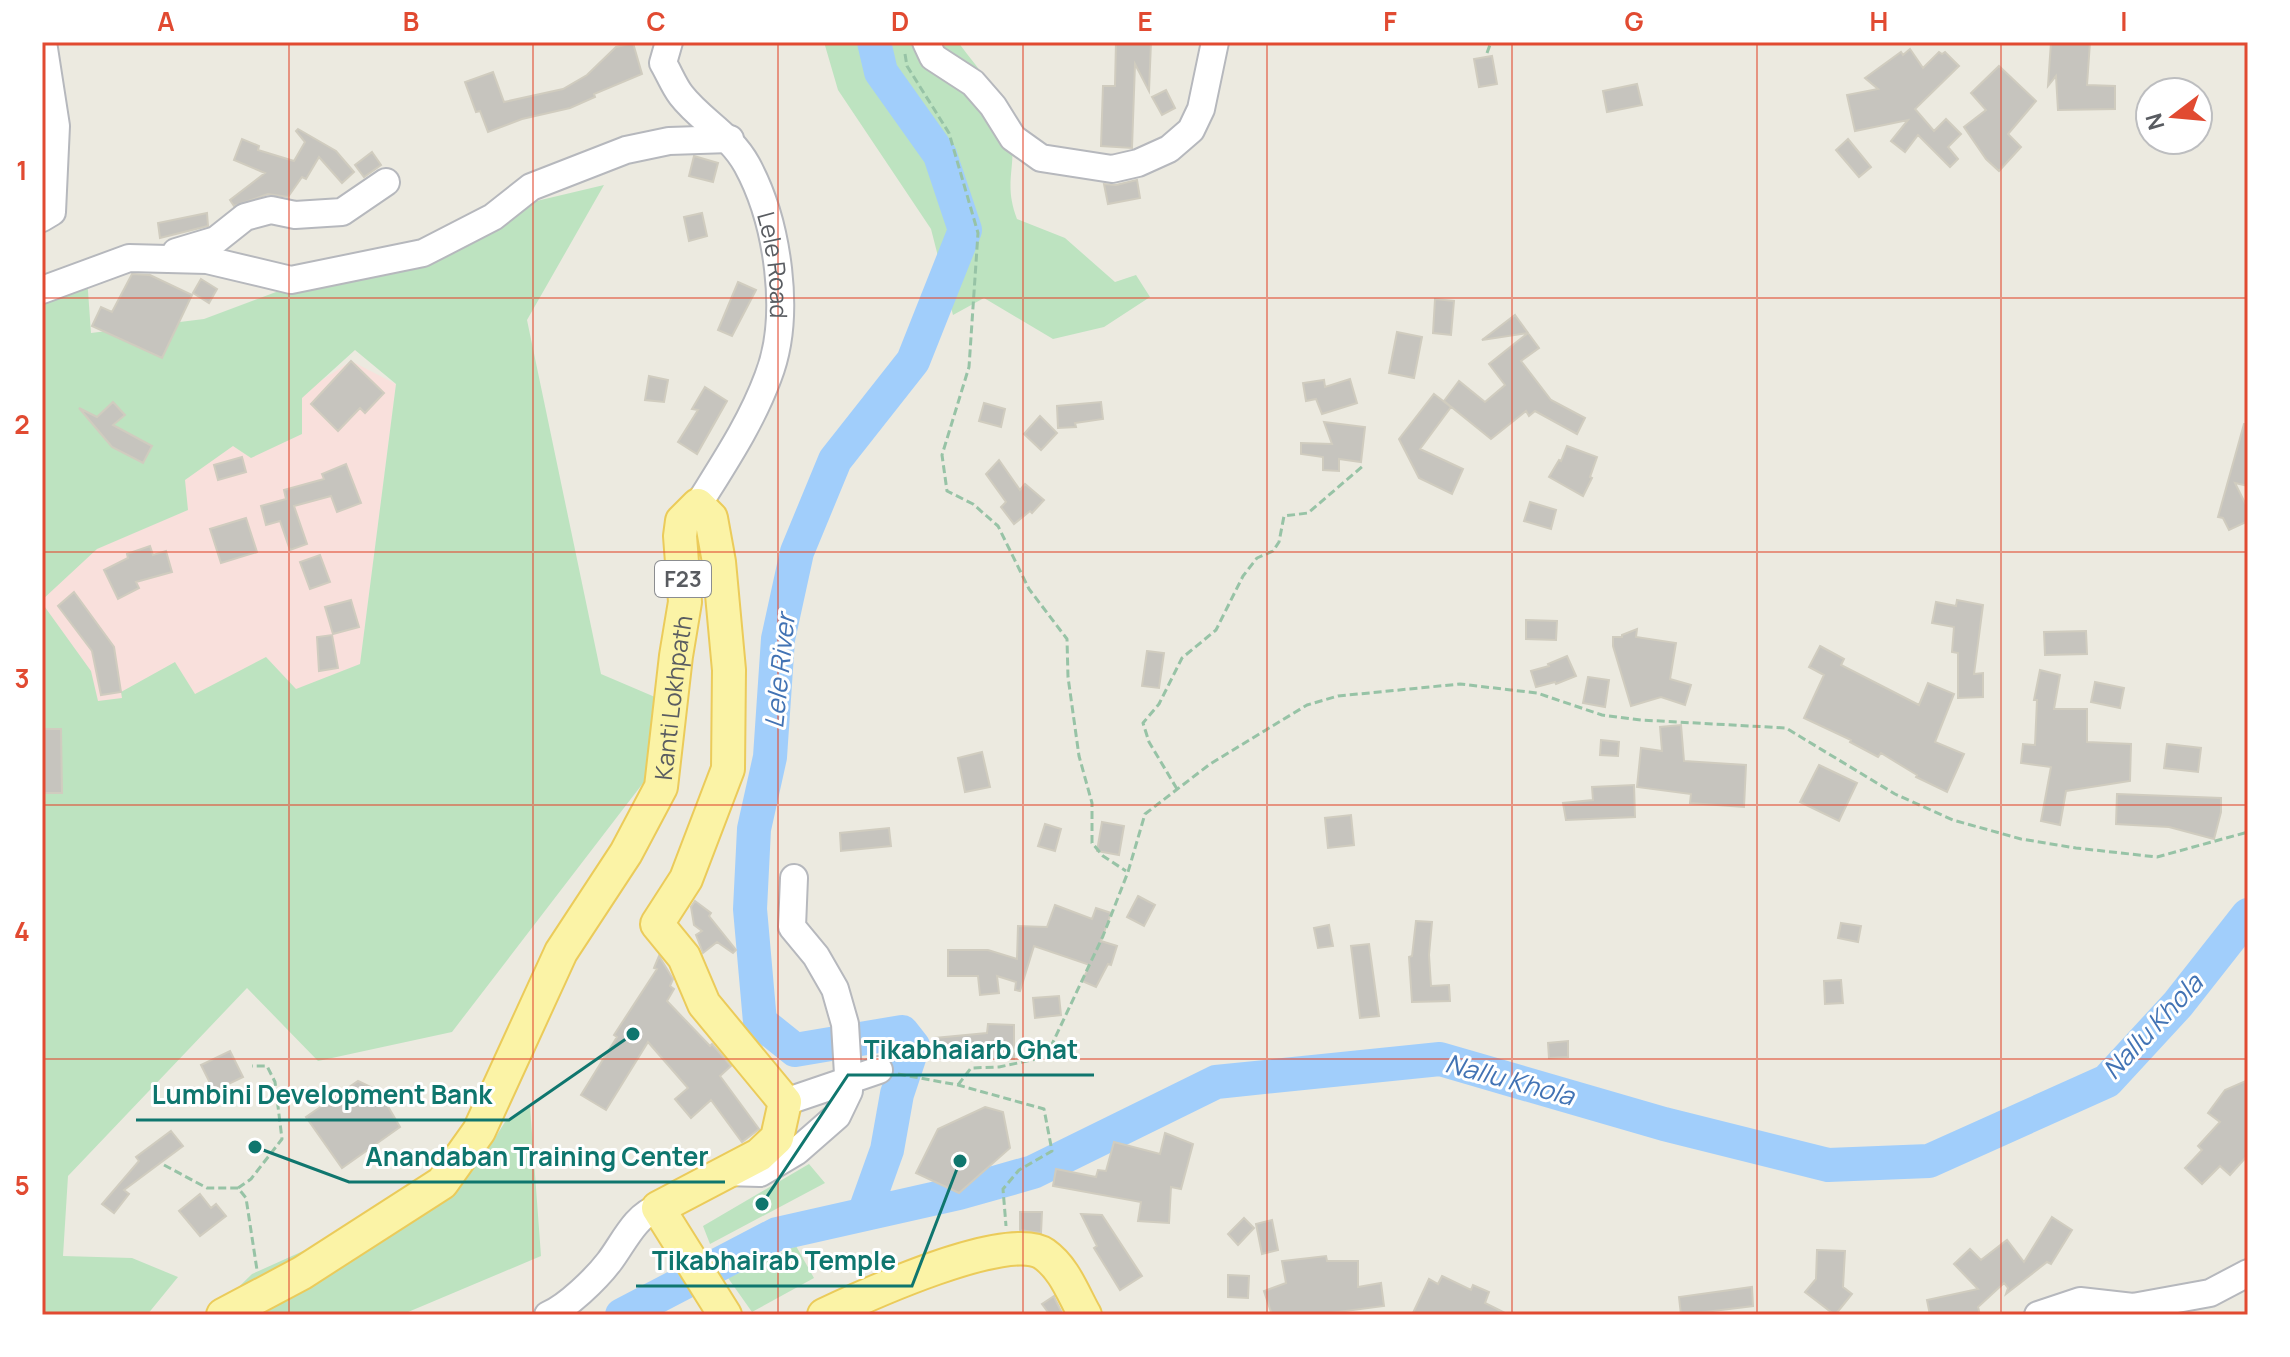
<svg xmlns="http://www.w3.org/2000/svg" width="2290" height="1357" font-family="Manrope,sans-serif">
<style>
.medical{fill:#f9e0dc}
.green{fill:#bde3c0}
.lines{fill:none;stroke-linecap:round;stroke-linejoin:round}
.river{stroke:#a1cefb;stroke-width:34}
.building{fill:#c6c4be;stroke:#d0ccbf;stroke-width:2}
.minor-casing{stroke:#b6b8bd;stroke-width:30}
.major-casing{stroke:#ebcb5a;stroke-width:36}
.path{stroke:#97c3a6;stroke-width:3;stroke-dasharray:8 4;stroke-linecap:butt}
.minor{stroke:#fff;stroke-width:26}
.major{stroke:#fbf3a6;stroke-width:32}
.grid{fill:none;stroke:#e14a31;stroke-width:2;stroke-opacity:0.55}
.labels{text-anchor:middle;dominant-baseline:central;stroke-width:6;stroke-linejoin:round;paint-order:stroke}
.shield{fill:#fff;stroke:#8b8d90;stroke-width:2}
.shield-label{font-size:22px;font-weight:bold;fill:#595c61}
.street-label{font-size:24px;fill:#595c61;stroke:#fff}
.water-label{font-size:26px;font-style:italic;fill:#4273b4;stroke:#fff}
.leader{fill:none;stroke:#0f766e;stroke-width:3}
.callout-dot{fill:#0f766e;stroke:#fff;stroke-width:3}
.callout-label{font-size:26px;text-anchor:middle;font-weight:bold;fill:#0f766e;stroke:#fff;stroke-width:6;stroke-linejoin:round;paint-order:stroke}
.neatline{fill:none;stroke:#e14a31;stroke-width:3}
.grid-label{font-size:26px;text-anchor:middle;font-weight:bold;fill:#e14a31}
</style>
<rect width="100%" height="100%" fill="#eceae0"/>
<path class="medical" d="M 351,361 L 396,384 L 360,664 L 42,879 L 42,569 L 169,480 Z"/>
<path class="green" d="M 824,42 L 958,42 C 980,72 1008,100 1012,139 C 1015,171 1004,185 1017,219 L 1065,238 L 1115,282 L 1136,275 L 1150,297 L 1104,327 L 1053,339 L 984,298 L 953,315 L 931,229 L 838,90 Z
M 604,185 L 527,320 L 601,674 L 662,700 L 650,774 L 452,1032 L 318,1061 L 247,988 L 68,1176 L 63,1256 L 132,1258 L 178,1277 L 147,1315 L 42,1315 L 42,603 L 91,671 L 98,701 L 122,698 L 121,692 L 175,662 L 195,694 L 266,657 L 296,689 L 360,664 L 396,384 L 355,350 L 302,398 L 302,434 L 251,458 L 233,446 L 185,480 L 188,510 L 97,549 L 42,600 L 42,294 L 87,277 L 91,333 L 204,319 L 490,212 Z
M 530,1106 L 541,1256 L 401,1315 L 210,1315 L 252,1274 L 312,1247 L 486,1152 L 505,1122 Z
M 809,1164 L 825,1183 L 710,1244 L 703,1226 Z
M 796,1246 L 814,1278 L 752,1312 L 728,1278 Z"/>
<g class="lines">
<path class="river" d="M 864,1214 L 887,1150 L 897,1094 L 913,1046 L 902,1032 L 795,1050 L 760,1022 L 750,909 L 754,829 L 770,757 L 778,639 L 797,552 L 835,460 L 913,361 L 965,230 L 940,155 L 881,72 L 874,42
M 622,1315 L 777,1234 L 959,1193 L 1033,1172 L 1216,1082 L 1440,1059 L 1664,1124 L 1828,1165 L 1929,1161 L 2107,1081 L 2178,1004 L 2248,915"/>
</g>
<path class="building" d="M 1116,42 L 1151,42 L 1149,91 L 1135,64 L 1132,148 L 1101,146 L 1103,86 L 1115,86 Z
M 2051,42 L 2090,42 L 2087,85 L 2115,86 L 2115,109 L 2058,110 L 2056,76 L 2048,86 Z
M 633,43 L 642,74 L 594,94 L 595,97 L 570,108 L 522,119 L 488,132 L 480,111 L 476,112 L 465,82 L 493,72 L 504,102 L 563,89 L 587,75 L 616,47 Z
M 1910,49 L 1923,68 L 1939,52 L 1942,54 L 1945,52 L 1959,66 L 1915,109 L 1934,131 L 1946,119 L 1961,134 L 1948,147 L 1958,159 L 1950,167 L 1918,135 L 1905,152 L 1891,141 L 1908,120 L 1855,131 L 1847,95 L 1878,89 L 1865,78 L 1901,52 L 1903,55 Z
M 1492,56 L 1497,84 L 1479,87 L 1474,59 Z
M 1999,66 L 2036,101 L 2008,134 L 2021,147 L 1999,171 L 1986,159 L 1964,127 L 1986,110 L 1971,93 Z
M 1637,84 L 1642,105 L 1607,112 L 1603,91 Z
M 1166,90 L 1175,108 L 1162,115 L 1152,97 Z
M 298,129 L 336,151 L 354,172 L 342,183 L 319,157 L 306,179 L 302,177 L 288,197 L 268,194 L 234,206 L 230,200 L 265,173 L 234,160 L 242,139 L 259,146 L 258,150 L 294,161 L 305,142 L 296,131 Z
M 1848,139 L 1871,167 L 1859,177 L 1836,150 Z
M 372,152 L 381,165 L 364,177 L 355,165 Z
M 694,156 L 718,163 L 713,182 L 689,176 Z
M 1137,180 L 1140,198 L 1108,204 L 1104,184 L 1116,185 Z
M 207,213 L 208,226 L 160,238 L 158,223 Z
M 702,213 L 707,236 L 689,241 L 684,217 Z
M 132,274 L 150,275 L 192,295 L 162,358 L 92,326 L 101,307 L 112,312 Z
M 201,279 L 217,289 L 209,303 L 193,293 Z
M 738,282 L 756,290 L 732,336 L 718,330 Z
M 1435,299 L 1454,301 L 1451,335 L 1433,333 Z
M 1515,315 L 1528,333 L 1482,340 Z
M 1397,332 L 1422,337 L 1414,378 L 1389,373 Z
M 1528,333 L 1539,348 L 1521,361 L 1551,400 L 1585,418 L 1577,434 L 1535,411 L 1529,416 L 1526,411 L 1491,439 L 1444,401 L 1459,381 L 1485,402 L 1505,385 L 1489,364 Z
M 351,361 L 384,393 L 365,413 L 360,408 L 338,431 L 311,404 Z
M 649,376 L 668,380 L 664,402 L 645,400 Z
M 1350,379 L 1357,403 L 1322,414 L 1316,399 L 1306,401 L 1303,383 L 1324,380 L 1325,387 Z
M 705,387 L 727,401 L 697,454 L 678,442 L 698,410 L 692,409 Z
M 1434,394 L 1451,407 L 1420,449 L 1463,469 L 1452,494 L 1419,478 L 1399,439 Z
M 113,402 L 125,415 L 113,425 L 152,446 L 143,463 L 112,447 L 79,408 L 97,417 Z
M 1101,402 L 1103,419 L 1075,423 L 1076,427 L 1058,428 L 1057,406 Z
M 984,403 L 1005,409 L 1001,427 L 979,421 Z
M 1040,416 L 1057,433 L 1041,450 L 1024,434 Z
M 1324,422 L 1365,427 L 1361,462 L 1339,459 L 1339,471 L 1323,470 L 1323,457 L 1301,454 L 1301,443 L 1332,444 Z
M 2244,424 L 2248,424 L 2248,486 L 2235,483 L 2248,509 L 2248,521 L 2229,530 L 2223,518 L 2218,517 Z
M 1567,446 L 1597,457 L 1590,477 L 1592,478 L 1583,496 L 1549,477 L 1559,460 L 1561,461 Z
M 242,457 L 246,472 L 218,480 L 214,465 Z
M 999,460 L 1020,490 L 1025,484 L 1044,500 L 1032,513 L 1030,511 L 1014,524 L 1001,507 L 1006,502 L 986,474 Z
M 346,464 L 361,503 L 337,512 L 331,496 L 294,506 L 307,544 L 290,550 L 280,521 L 266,525 L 261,506 L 286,499 L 284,490 L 324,479 L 322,474 Z
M 1530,502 L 1556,510 L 1551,529 L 1524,521 Z
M 246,518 L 257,552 L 221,563 L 210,529 Z
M 150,546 L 153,555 L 166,551 L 172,572 L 136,582 L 139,588 L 118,599 L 104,570 L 128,558 L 127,554 Z
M 320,555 L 330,582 L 310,589 L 300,562 Z
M 74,592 L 114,647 L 121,692 L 101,695 L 92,651 L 58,606 Z
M 351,600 L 359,627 L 333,634 L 325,607 Z
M 1957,600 L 1983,605 L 1974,674 L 1983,673 L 1983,697 L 1958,698 L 1958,653 L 1952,652 L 1954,627 L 1932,623 L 1936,602 L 1956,606 Z
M 1526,620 L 1557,621 L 1556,640 L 1526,639 Z
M 1637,629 L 1636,637 L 1676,643 L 1670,679 L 1691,685 L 1685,705 L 1661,697 L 1631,706 L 1613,646 L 1613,637 L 1622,637 L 1622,635 Z
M 2086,631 L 2087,654 L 2045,655 L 2044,632 Z
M 332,635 L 338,668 L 319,671 L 317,637 Z
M 1820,646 L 1844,659 L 1841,665 L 1919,705 L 1928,683 L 1954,694 L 1935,742 L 1964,754 L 1947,792 L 1916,777 L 1917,775 L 1881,753 L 1878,757 L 1850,742 L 1851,740 L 1804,718 L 1824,675 L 1809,667 Z
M 1147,651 L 1164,653 L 1159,688 L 1142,686 Z
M 1567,656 L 1576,676 L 1556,684 L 1555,682 L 1536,687 L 1531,671 L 1549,666 L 1548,664 Z
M 2040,670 L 2060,675 L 2054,709 L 2087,709 L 2087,742 L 2131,744 L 2130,781 L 2066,791 L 2060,825 L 2041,821 L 2051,767 L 2021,763 L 2023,744 L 2035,745 L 2037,700 L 2034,700 Z
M 1588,677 L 1609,680 L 1605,707 L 1583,703 Z
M 2095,682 L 2124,688 L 2120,708 L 2091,702 Z
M 1681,725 L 1684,761 L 1746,765 L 1744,807 L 1690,803 L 1691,794 L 1637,787 L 1641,748 L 1662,751 L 1660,727 Z
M 42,729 L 61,729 L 62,793 L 42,793 Z
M 1601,740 L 1619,742 L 1618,756 L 1600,755 Z
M 2167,744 L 2201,748 L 2198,772 L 2164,768 Z
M 982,752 L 990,787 L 965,792 L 958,758 Z
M 1819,765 L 1857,783 L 1839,821 L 1800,802 Z
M 1634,785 L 1635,817 L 1566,820 L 1563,803 L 1593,800 L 1592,787 Z
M 2117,794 L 2221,798 L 2221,812 L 2214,839 L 2169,827 L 2116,824 Z
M 1351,815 L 1354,845 L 1328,848 L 1325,818 Z
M 1102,822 L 1124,826 L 1119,855 L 1097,851 Z
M 1045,824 L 1061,829 L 1055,851 L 1038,846 Z
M 889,828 L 891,846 L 841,851 L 840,833 Z
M 1138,896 L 1155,905 L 1144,926 L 1127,917 Z
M 695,901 L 711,913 L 709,916 L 736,950 L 733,953 L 717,942 L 703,953 L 696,935 L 702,931 L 694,925 L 691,907 Z
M 1055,905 L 1092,919 L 1096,908 L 1111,913 L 1101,941 L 1117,946 L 1111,965 L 1108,964 L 1096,987 L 1082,981 L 1090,965 L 1034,946 L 1020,991 L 1015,990 L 1016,982 L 997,976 L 999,993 L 980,995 L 978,976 L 948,976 L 948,950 L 988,950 L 1017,959 L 1018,926 L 1047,927 Z
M 1416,921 L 1432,922 L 1429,955 L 1431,986 L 1449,985 L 1450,1001 L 1412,1002 L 1409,957 L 1412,956 Z
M 1841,923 L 1861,926 L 1858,942 L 1838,938 Z
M 1329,925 L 1333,946 L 1318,948 L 1314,928 Z
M 1369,944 L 1379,1016 L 1360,1018 L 1351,946 Z
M 659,956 L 673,979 L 670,986 L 674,989 L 667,1001 L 710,1046 L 712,1044 L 731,1066 L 720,1076 L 759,1129 L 742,1142 L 711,1100 L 691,1118 L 675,1099 L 688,1088 L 648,1042 L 606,1110 L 581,1095 L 617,1037 L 614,1035 L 657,969 L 654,968 Z
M 1841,980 L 1843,1003 L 1825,1004 L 1824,981 Z
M 1059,996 L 1061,1015 L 1035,1018 L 1033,998 Z
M 988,1024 L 1014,1025 L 1014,1059 L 987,1059 L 987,1055 L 938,1059 L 935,1038 L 987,1033 Z
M 1568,1041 L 1568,1057 L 1549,1058 L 1548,1043 Z
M 230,1051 L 243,1077 L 214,1091 L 201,1065 Z
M 2248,1080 L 2248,1155 L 2230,1175 L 2220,1166 L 2202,1184 L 2185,1168 L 2202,1150 L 2198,1146 L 2220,1122 L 2208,1113 L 2225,1090 Z
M 358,1081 L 379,1091 L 400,1127 L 342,1168 L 306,1117 Z
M 985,1107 L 1003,1112 L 1010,1148 L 959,1193 L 916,1173 L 938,1129 Z
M 171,1131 L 183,1146 L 124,1190 L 129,1194 L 114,1213 L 102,1204 L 139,1161 L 136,1157 Z
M 1165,1133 L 1193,1144 L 1181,1189 L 1171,1187 L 1169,1223 L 1138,1221 L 1141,1202 L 1053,1186 L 1056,1169 L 1096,1177 L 1098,1170 L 1106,1171 L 1114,1142 L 1160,1154 Z
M 200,1194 L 211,1208 L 216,1204 L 226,1216 L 200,1236 L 179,1211 Z
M 1020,1212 L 1042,1212 L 1041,1233 L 1020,1230 Z
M 1081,1214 L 1102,1215 L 1142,1276 L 1120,1290 L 1094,1248 L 1097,1246 Z
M 2052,1217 L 2072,1230 L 2051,1264 L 2047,1262 L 2006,1294 L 2008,1288 L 2004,1283 L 1978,1307 L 1980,1315 L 1930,1315 L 1927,1300 L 1978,1289 L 1954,1264 L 1970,1249 L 1981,1260 L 2007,1240 L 2024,1262 Z
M 1244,1218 L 1254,1228 L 1238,1245 L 1228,1234 Z
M 1272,1220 L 1278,1250 L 1262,1254 L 1256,1224 Z
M 1817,1250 L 1845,1251 L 1843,1287 L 1852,1294 L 1835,1315 L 1805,1292 L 1816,1279 Z
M 1326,1256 L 1327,1261 L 1358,1261 L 1358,1287 L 1381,1283 L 1384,1306 L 1315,1315 L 1272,1315 L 1264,1291 L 1286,1283 L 1282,1261 Z
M 1228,1275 L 1249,1276 L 1248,1298 L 1228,1297 Z
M 1442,1276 L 1471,1290 L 1473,1285 L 1489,1292 L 1485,1303 L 1509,1315 L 1412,1315 L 1429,1279 L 1438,1284 Z
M 1752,1287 L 1753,1306 L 1681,1315 L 1679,1297 Z
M 1054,1296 L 1055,1299 L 1063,1315 L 1050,1315 L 1042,1304 Z"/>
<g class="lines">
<g class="minor-casing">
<g id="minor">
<path id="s1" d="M 669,42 L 663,63 C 669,73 674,86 681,95 C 701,121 730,134 747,165 C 778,222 792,316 768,377 C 751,423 724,463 698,505"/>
<path d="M 926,42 L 933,57 L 973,83 L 993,106 L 1013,138 L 1041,158 L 1112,169 L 1138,163 L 1169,149 L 1191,130 L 1201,109 L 1215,42"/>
<path d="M 42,218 L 52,212 L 56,126 L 43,42"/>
<path d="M 176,252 L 216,240 L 245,217 L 271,210 L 295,215 L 342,212 L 386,182"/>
<path d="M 42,290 L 129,258 L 207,260 L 291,280 L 423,253 L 493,217 L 531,187 L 626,150 L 669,141 L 730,139"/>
<path d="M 785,1102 L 879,1070"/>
<path d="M 724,1172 L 760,1173 L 797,1151 L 837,1116 L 849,1091 L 845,1024 L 835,989 L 816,956 L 792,927 L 794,878"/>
<path d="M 548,1315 C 567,1307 596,1279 609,1262 C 623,1244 635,1215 658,1208"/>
<path d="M 2038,1315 L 2080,1301 L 2133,1307 L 2210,1293 L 2248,1273"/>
</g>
</g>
<g class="major-casing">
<g id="major">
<path id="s2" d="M 223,1315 L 302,1273 L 442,1183 L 479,1131 L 561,952 L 626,853 L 661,787 L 676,656 L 685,602 L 680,536 L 682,521 L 698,505 L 711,518 L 719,562 L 729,670 L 728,769 L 686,879 L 657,924 L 684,957 L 704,1004 L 785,1102 L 777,1138 L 759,1155 L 658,1208 L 725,1315"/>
<path d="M 824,1315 C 862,1297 1009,1229 1044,1254 C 1065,1269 1073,1294 1085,1315"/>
</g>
</g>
<path class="path" d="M 1487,53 L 1491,42
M 905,54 L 907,66 L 949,133 L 978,233 L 969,367 L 942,455 L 947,491 L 973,504 L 998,526 L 1029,589 L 1067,639 L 1068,677 L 1079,756 L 1092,803 L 1092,843 L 1103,856 L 1126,871
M 1177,789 L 1149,742 L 1143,723 L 1159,704 L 1182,658 L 1216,630 L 1243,576 L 1257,558 L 1273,551 L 1279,542 L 1284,516 L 1308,513 L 1364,465
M 898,1074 L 958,1085 L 1044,1109 L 1052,1151 L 1019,1170 L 1003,1189 L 1006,1226
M 958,1085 L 971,1068 L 999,1067 L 1046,1057 L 1103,936 L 1128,872 L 1145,814 L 1210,764 L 1307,705 L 1338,696 L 1460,684 L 1537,693 L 1602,715 L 1641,720 L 1786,728 L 1895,794 L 1953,820 L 2021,839 L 2076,848 L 2157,857 L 2248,832
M 164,1165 L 207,1188 L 238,1188 L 246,1198 L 257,1270
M 238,1188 L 251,1179 L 282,1139 L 275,1082 L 267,1066 L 252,1066"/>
<use href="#minor" class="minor"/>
<use href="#major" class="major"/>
</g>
<path class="grid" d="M 289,42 L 289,1315M 533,42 L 533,1315M 778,42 L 778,1315M 1023,42 L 1023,1315M 1267,42 L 1267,1315M 1512,42 L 1512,1315M 1757,42 L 1757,1315M 2001,42 L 2001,1315M 42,298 L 2248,298M 42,552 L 2248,552M 42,805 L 2248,805M 42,1059 L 2248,1059"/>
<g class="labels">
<rect class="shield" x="655" y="561" width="56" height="36" rx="6"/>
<g class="shield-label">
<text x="683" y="579">F23</text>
</g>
<g class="street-label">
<text stroke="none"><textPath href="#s1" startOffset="260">Lele Road</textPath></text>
<text stroke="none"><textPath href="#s2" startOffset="800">Kanti Lokhpath</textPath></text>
</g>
<g class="water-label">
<text transform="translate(779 671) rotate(-84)">Lele River</text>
<text transform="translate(2152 1026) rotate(-47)">Nallu Khola</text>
<text transform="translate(1510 1079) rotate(15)">Nallu Khola</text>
</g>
</g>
<path class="leader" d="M762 1204L848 1075H1094M633 1034L509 1120H136M255 1147L349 1182H725M960 1161L912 1286H636"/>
<g class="callout-dot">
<circle cx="762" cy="1204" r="8"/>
<circle cx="633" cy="1034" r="8"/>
<circle cx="255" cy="1147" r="8"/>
<circle cx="960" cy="1161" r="8"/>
</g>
<g class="callout-label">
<text x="971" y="1059">Tikabhaiarb Ghat</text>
<text x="322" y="1104">Lumbini Development Bank</text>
<text x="537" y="1166">Anandaban Training Center</text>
<text x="774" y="1270">Tikabhairab Temple</text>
</g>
<rect width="2290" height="1357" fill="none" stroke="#ffffff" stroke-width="88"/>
<g transform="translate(2174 116) rotate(254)"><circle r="38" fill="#ffffff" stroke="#bdbec0" stroke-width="2"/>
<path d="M0-6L14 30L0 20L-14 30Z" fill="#e14a31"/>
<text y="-12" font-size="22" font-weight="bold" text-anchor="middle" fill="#595c61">N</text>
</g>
<rect x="44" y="44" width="2202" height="1269" class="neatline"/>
<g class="grid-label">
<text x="166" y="31">A</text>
<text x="411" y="31">B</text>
<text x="656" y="31">C</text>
<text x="900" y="31">D</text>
<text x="1145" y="31">E</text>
<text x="1390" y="31">F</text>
<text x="1634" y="31">G</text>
<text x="1879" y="31">H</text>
<text x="2124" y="31">I</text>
<text x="22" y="180">1</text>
<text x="22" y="434">2</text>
<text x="22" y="688">3</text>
<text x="22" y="941">4</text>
<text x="22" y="1195">5</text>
</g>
</svg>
